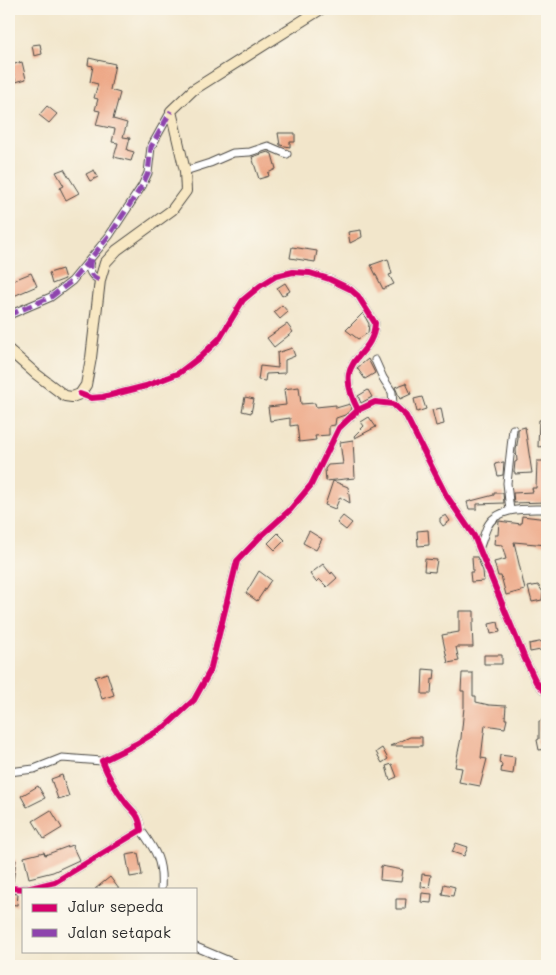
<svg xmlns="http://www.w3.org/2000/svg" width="556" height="975" font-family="Mali,sans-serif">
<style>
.building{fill:#eda684}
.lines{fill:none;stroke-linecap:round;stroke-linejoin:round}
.street-casing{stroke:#494743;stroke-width:9}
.secondary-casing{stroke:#494743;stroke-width:12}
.street{stroke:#fff;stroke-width:7}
.secondary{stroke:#f8e8c3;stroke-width:10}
.quiet{stroke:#8e44ad;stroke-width:5;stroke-dasharray:10 5;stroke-linecap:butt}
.cycleway-casing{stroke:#fbf7ec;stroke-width:9}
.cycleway{stroke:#d6006c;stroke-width:6}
</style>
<rect width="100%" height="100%" fill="#fbf7ec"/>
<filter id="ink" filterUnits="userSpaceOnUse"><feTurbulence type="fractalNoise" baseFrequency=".02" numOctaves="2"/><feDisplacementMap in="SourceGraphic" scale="10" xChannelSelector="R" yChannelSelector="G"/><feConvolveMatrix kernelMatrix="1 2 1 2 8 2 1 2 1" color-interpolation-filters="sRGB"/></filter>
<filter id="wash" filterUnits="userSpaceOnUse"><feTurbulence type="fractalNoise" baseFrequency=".0096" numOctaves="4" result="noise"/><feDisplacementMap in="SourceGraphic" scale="20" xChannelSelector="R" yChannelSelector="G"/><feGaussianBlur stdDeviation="1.12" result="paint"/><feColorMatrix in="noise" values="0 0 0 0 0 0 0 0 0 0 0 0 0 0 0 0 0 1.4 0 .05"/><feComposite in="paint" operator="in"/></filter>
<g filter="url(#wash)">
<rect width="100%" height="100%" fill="#f2e6cb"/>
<g id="blocks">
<path class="building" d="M 40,44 L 42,54 L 34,56 L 32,45 Z
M 89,58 L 115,64 L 110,90 L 120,93 L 113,119 L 127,123 L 123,137 L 130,138 L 127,150 L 134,152 L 131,161 L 114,157 L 118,143 L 112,142 L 115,129 L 96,125 L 100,111 L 95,110 L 98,99 L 94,98 L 98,84 L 90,82 L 93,66 L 88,65 Z
M 22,62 L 26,79 L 16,82 L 11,65 Z
M 47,106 L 57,114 L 49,123 L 39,115 Z
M 278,133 L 295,133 L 295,142 L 290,142 L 290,147 L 280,145 Z
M 268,152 L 272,154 L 276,169 L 268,173 L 269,176 L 259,179 L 252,157 Z
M 64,169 L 79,193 L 66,200 L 60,188 L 64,186 L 56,172 Z
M 94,170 L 98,177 L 90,181 L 86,174 Z
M 361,230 L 362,237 L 350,243 L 348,232 Z
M 292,247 L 317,251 L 315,262 L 290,258 Z
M 388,259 L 392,274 L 389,275 L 394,284 L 383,289 L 371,265 Z
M 62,269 L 65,279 L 52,284 L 49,273 Z
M 31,273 L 37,286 L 9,298 L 9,282 Z
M 285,283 L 290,291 L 282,296 L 277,288 Z
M 282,305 L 288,312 L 280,319 L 274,312 Z
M 363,313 L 369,324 L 368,333 L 358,339 L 346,330 Z
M 287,324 L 293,332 L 274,347 L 267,338 Z
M 292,348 L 295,356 L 285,360 L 285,373 L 266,374 L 265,381 L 258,380 L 260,366 L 278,368 L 277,353 Z
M 368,359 L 375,373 L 365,379 L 357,368 Z
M 406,383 L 411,394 L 400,399 L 395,387 Z
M 299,387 L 301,404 L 315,403 L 316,407 L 336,405 L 336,408 L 350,404 L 352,409 L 345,415 L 336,418 L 335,425 L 329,426 L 329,435 L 315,436 L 316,440 L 299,442 L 297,425 L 290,426 L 290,418 L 270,421 L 268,407 L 286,405 L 284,389 Z
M 368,390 L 372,397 L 361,403 L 358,396 Z
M 245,397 L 254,399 L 251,413 L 242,411 Z
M 422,397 L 426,409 L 417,412 L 414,399 Z
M 441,408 L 444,424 L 436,426 L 432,410 Z
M 369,417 L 376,427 L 355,438 L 354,436 L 364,426 L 361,422 Z
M 547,419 L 547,446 L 538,447 L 539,420 Z
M 525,427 L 532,473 L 515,474 L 515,472 L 514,472 L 515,462 L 517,461 L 516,450 L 518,439 L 518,429 Z
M 353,440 L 355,478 L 326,481 L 325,469 L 328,465 L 343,464 L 340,442 Z
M 537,461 L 546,461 L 546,502 L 514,503 L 513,493 L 533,492 L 532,488 L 536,488 Z
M 503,462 L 504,462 L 503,475 L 498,476 L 495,464 Z
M 333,481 L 348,487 L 350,503 L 340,497 L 335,509 L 325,505 Z
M 494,493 L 503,493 L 504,503 L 477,504 L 477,509 L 469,509 L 467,502 L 494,495 Z
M 446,515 L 450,521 L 443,526 L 440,522 L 440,518 Z
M 343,516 L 352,523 L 346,530 L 337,523 Z
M 522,516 L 547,519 L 547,545 L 514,542 L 525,590 L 506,595 L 501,576 L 498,576 L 494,562 L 506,559 L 502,545 L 494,544 L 495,535 L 498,535 L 499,521 L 521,524 Z
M 428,530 L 429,545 L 418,546 L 417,531 Z
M 309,531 L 322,539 L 316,550 L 303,543 Z
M 278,533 L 285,540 L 275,550 L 268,543 Z
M 472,557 L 477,557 L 483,571 L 484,581 L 471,582 L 470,572 L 473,572 Z
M 425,559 L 437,560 L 435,572 L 424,571 Z
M 323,564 L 331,574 L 332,572 L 337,578 L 327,587 L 319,579 L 316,582 L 310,574 Z
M 259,571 L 271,580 L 257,601 L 246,593 Z
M 538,585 L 543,592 L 542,600 L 532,602 L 528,587 Z
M 459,611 L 474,611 L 474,623 L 472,623 L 473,647 L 456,647 L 459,661 L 448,663 L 442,635 L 459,632 Z
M 498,622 L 500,632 L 491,634 L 489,624 Z
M 544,641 L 546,649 L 530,652 L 529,644 Z
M 484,655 L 502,655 L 502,664 L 484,664 Z
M 423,669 L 435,670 L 434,680 L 432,679 L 431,694 L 422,694 Z
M 107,673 L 114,695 L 102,699 L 95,677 Z
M 462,673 L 473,673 L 473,696 L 476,696 L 476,702 L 489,705 L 506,706 L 505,719 L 507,719 L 505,728 L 485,725 L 481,758 L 487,759 L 480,786 L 459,782 L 462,768 L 455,767 L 461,738 L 464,707 L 464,691 L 461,691 Z
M 543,720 L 547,749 L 539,750 L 537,740 L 539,739 L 539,721 Z
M 410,737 L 422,737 L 422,746 L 390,746 Z
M 382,748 L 388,759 L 382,763 L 376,752 Z
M 500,755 L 515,757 L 513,774 L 501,772 L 502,764 L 499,763 Z
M 392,764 L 397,777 L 390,780 L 386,766 Z
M 62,775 L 69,796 L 58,799 L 51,779 Z
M 38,786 L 45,798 L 27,807 L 21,796 Z
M 51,810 L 62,828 L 44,839 L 33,821 Z
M 456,843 L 468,847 L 464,856 L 452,852 Z
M 72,845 L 79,860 L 53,872 L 29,878 L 24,857 L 44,852 L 45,855 Z
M 138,853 L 142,875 L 130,877 L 126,855 Z
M 9,859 L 16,860 L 13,882 L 9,882 Z
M 381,866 L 403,870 L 401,882 L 380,880 Z
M 422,874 L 431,875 L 429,888 L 421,887 Z
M 110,877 L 119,889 L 95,889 Z
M 444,884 L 455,887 L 453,896 L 442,894 Z
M 9,893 L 18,894 L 17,905 L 9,904 Z
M 422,893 L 432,894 L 431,903 L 421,902 Z
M 396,899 L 406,899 L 405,909 L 396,909 Z"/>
</g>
</g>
<g filter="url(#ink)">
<use href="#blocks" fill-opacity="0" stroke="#494743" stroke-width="1"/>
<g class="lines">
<g class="street-casing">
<path id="street" d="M 185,171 L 210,163 L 233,153 L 250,152 L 268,146 L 287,154
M 90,261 C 87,270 92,277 100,280
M 9,315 L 51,297 L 72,281 L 109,236 L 142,186 L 148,173 L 151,147 L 171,111
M 375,360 L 383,378 L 392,392 L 393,404
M 80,394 L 91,398 L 103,397 L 146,386 L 179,373 L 200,357 L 220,338 L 243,300 L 260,286 L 276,276 L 293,272 L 310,273 L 329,279 L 350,289 L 358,296 L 375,323 C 373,362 330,355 358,410
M 510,511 L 507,483 L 513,429
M 479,549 C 482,542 484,534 487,527 C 497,506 528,509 547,509
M 9,772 L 34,769 L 62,758 L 102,761
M 141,830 C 156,851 163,861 161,889
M 9,888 L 27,889 L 55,882 L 141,830 C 139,814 135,814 126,803 C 116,790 108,776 102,761 L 136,744 L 166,726 L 194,700 L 210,671 L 237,561 L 260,537 L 290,510 L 311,485 L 339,428 L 358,410 L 375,402 L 393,404 L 406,416 L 446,495 L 474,536 L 525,659 L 536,682 L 547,694
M 196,947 L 241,966"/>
</g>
<g class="secondary-casing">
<path id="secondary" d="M 9,350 L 36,374 L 65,396 L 72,397 L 80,394 L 86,385 L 91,358 L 100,280 L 105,263 L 117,250 L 172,210 L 186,191 L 185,171 L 171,111 L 193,90 L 321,9"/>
</g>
<use href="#street" class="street"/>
<use href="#secondary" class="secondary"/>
<path class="quiet" d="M 91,259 C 88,269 89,276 100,280
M 9,315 L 51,297 L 72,281 L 109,236 L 142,186 L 148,173 L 151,147 L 171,111"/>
<g class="cycleway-casing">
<path id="cycleway" d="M 80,394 L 91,398 L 103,397 L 146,386 L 179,373 L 200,357 L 220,338 L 243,300 L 260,286 L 276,276 L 293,272 L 310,273 L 329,279 L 350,289 L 358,296 L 375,323 C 373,362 330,355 358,410
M 9,888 L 27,889 L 55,882 L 141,830 C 139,814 135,814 126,803 C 116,790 108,776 102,761 L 136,744 L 166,726 L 194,700 L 210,671 L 237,561 L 260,537 L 290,510 L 311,485 L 339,428 L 358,410 L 375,402 L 393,404 L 406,416 L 446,495 L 474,536 L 525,659 L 536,682 L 547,694"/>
</g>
<use href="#cycleway" class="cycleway"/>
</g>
</g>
<rect width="556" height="975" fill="none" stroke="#fbf7ec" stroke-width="30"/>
<rect x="22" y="888" width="175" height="65" fill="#fbf7ec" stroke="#a8a59f"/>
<rect x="32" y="904" width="25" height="8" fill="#d6006c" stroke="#a8a59f"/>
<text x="68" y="912" font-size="15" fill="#2b2b2b">Jalur sepeda</text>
<rect x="32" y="929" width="25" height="8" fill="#8e44ad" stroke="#a8a59f"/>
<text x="68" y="938" font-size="15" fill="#2b2b2b">Jalan setapak</text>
</svg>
